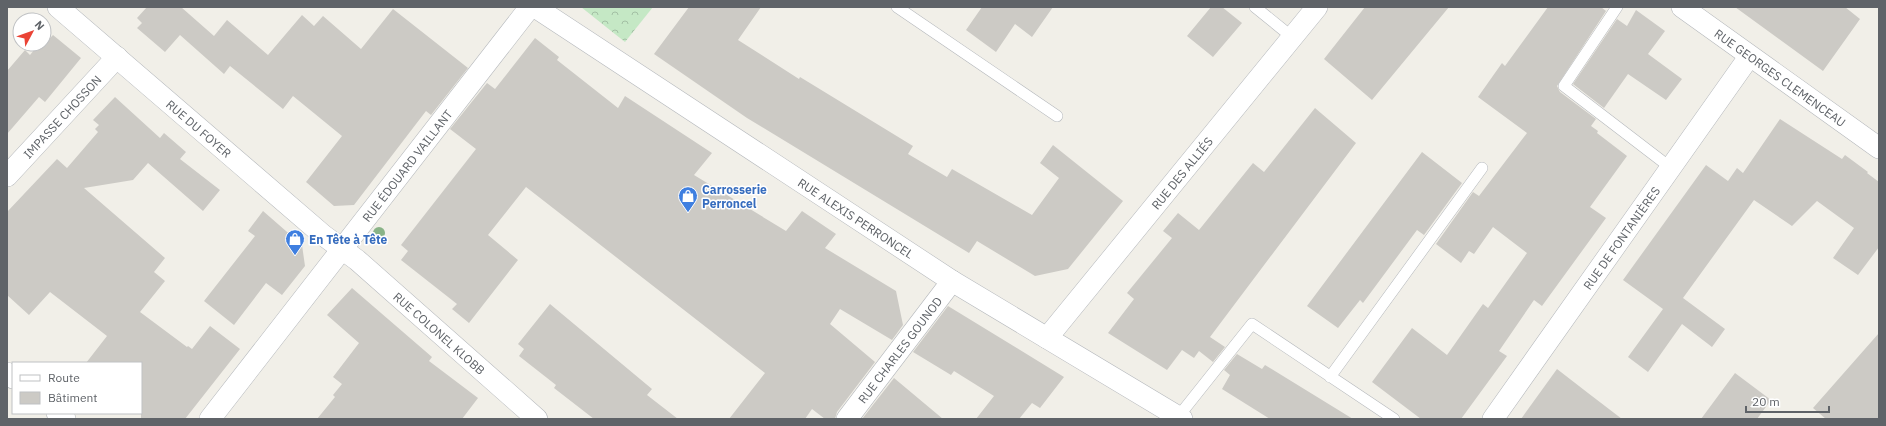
<svg xmlns="http://www.w3.org/2000/svg" width="1886" height="426" font-family="'IBM Plex Sans',sans-serif">
<style>
.park{fill:url(#park-crowns)}
.building{fill:#cccac5}
.lines{fill:none;stroke-linecap:round;stroke-linejoin:round}
.lane-casing{stroke:#b5b8bc;stroke-width:12}
.street-casing{stroke:#b5b8bc;stroke-width:22}
.lane{stroke:#fff;stroke-width:11}
.street{stroke:#fff;stroke-width:21}
.tree{fill:#89b387}
.labels{text-anchor:middle;dominant-baseline:central;stroke-width:3;stroke-linejoin:round;paint-order:stroke}
.street-label{font-size:12px;fill:#5f6368;stroke:#fff}
.shop-label{font-size:12px;font-weight:bold;fill:#366cbe;stroke:#fff;text-anchor:start}
</style>
<defs>
<pattern id="park-crowns" width="20" height="18" patternUnits="userSpaceOnUse"><rect width="20" height="18" fill="#c5e8c5"/><path d="M2 6a3 3 0 1 1 6 0M12 15a3 3 0 1 1 6 0" fill="none" stroke="#a3c0a4"/></pattern>
</defs>
<rect width="100%" height="100%" fill="#f1efe8"/>
<path class="park" d="M 581,7 L 653,7 L 625,42 Z"/>
<path class="building" d="M 147,7 L 181,7 L 214,36 L 227,20 L 268,55 L 302,15 L 314,26 L 323,16 L 361,49 L 393,9 L 468,68 L 431,115 L 426,111 L 354,205 L 334,206 L 306,182 L 342,136 L 293,96 L 283,109 L 230,66 L 224,74 L 180,35 L 165,52 L 137,28 L 142,23 L 137,18 Z
M 689,7 L 761,7 L 738,40 L 799,79 L 800,77 L 913,146 L 908,154 L 947,177 L 952,169 L 1032,215 L 1059,178 L 1040,163 L 1053,145 L 1123,201 L 1068,269 L 1035,276 L 977,241 L 969,253 L 747,118 L 654,54 Z
M 982,7 L 1053,7 L 1032,37 L 1015,24 L 996,52 L 966,30 Z
M 1211,7 L 1222,7 L 1242,23 L 1213,57 L 1187,36 Z
M 1365,7 L 1449,7 L 1372,100 L 1324,59 Z
M 1548,7 L 1601,7 L 1606,11 L 1557,86 L 1560,92 L 1596,119 L 1591,126 L 1598,131 L 1597,133 L 1627,156 L 1590,207 L 1606,218 L 1542,306 L 1534,300 L 1499,351 L 1507,356 L 1461,419 L 1421,419 L 1372,382 L 1412,328 L 1447,355 L 1483,304 L 1488,308 L 1527,253 L 1493,227 L 1474,254 L 1469,251 L 1461,263 L 1436,244 L 1473,192 L 1479,196 L 1527,133 L 1478,97 L 1502,63 L 1505,66 Z
M 1735,7 L 1845,7 L 1860,19 L 1823,71 Z
M 1636,10 L 1665,31 L 1648,54 L 1682,79 L 1666,100 L 1628,74 L 1604,108 L 1573,84 L 1617,19 L 1627,26 Z
M 47,35 L 50,38 L 53,35 L 81,58 L 45,102 L 39,97 L 7,134 L 7,71 L 25,50 L 30,55 L 39,44 L 44,44 L 44,38 Z
M 535,38 L 559,57 L 557,60 L 618,108 L 625,96 L 712,153 L 694,175 L 786,231 L 802,211 L 836,234 L 825,248 L 896,291 L 903,325 L 892,340 L 840,309 L 830,324 L 875,362 L 837,412 L 835,419 L 825,419 L 812,409 L 805,419 L 729,419 L 765,373 L 526,187 L 488,235 L 518,260 L 469,323 L 452,309 L 457,304 L 401,260 L 408,251 L 401,245 L 476,149 L 450,129 L 487,83 L 495,89 Z
M 115,97 L 160,138 L 164,133 L 186,152 L 180,159 L 220,190 L 203,211 L 148,163 L 133,180 L 84,188 L 165,258 L 154,272 L 165,281 L 140,312 L 187,347 L 188,346 L 192,349 L 210,326 L 240,349 L 185,419 L 141,419 L 141,363 L 86,363 L 107,336 L 50,292 L 29,315 L 7,295 L 7,212 L 57,159 L 67,168 L 98,132 L 95,129 L 99,125 L 93,120 Z
M 1315,108 L 1356,143 L 1210,337 L 1225,347 L 1213,362 L 1199,351 L 1194,358 L 1182,350 L 1167,370 L 1108,333 L 1134,299 L 1127,293 L 1172,238 L 1163,231 L 1178,213 L 1199,230 L 1253,163 L 1264,172 Z
M 1780,119 L 1842,159 L 1845,155 L 1868,172 L 1867,173 L 1879,182 L 1879,247 L 1858,275 L 1833,258 L 1854,228 L 1817,201 L 1792,226 L 1754,200 L 1683,298 L 1725,329 L 1712,347 L 1682,324 L 1648,372 L 1628,357 L 1663,309 L 1623,280 L 1706,165 L 1728,181 L 1737,168 L 1743,173 Z
M 1422,152 L 1462,183 L 1424,235 L 1417,230 L 1363,303 L 1360,300 L 1338,328 L 1307,306 Z
M 263,211 L 302,245 L 305,266 L 282,295 L 266,283 L 234,325 L 204,301 L 255,236 L 248,231 Z
M 352,288 L 432,357 L 429,361 L 478,398 L 462,419 L 317,419 L 335,397 L 333,395 L 342,384 L 333,377 L 359,343 L 327,315 Z
M 550,304 L 652,389 L 647,395 L 678,419 L 594,419 L 554,388 L 556,385 L 519,356 L 524,349 L 518,344 Z
M 948,306 L 1064,377 L 1040,408 L 1032,403 L 1019,419 L 976,419 L 994,396 L 954,371 L 951,375 L 913,352 Z
M 1879,333 L 1879,419 L 1826,419 L 1813,408 Z
M 1237,354 L 1262,369 L 1265,365 L 1353,419 L 1270,419 L 1222,389 L 1230,375 L 1224,370 Z
M 1557,369 L 1588,393 L 1622,419 L 1521,419 Z
M 1735,373 L 1771,400 L 1757,419 L 1701,419 Z
M 894,378 L 943,419 L 862,419 Z"/>
<g class="lines">
<g class="lane-casing">
<path id="lane" d="M 897,7 L 1057,116
M 1255,7 L 1292,37
M 1617,7 L 1564,86 L 1671,168
M 1330,377 L 1482,168
M 1178,417 L 1252,324 L 1394,419"/>
</g>
<g class="street-casing">
<g id="street">
<path id="s1" d="M 58,7 L 323,235 L 357,260 L 537,419"/>
<path id="s2" d="M 535,7 L 952,281 L 1182,419"/>
<path id="s3" d="M 1682,7 L 1879,148"/>
<path id="s4" d="M 7,176 L 117,57"/>
<path id="s5" d="M 1047,338 L 1317,7"/>
<path d="M 7,373 L 13,378"/>
<path d="M 57,413 L 65,419"/>
<path id="s6" d="M 210,419 L 530,7"/>
<path id="s7" d="M 847,419 L 952,281"/>
<path id="s8" d="M 1493,419 L 1749,57"/>
</g>
</g>
<use href="#lane" class="lane"/>
<use href="#street" class="street"/>
</g>
<circle class="tree" cx="379" cy="233" r="6"/>
<defs>
<g id="shop-pin" transform="scale(1)"><path d="M0 17L-7.5 6A9.5 9.5 0 1 1 7.5 6Z" fill="#3f7fe0" stroke="#fff"/><path d="M-5-2.5h2.3a2.7 3.5 0 0 1 5.4 0H5L5.5 6h-11ZM-1.5-2.5h3a1.5 2.3 0 0 0-3 0Z" fill="#fff"/></g>
</defs>
<g fill-rule="evenodd">
<use href="#shop-pin" x="688" y="196"/>
<use href="#shop-pin" x="295" y="239"/>
</g>
<g class="labels">
<g class="street-label">
<text stroke="none"><textPath href="#s3" startOffset="121">RUE GEORGES CLEMENCEAU</textPath></text>
<text stroke="none"><textPath href="#s4" startOffset="81">IMPASSE CHOSSON</textPath></text>
<text stroke="none"><textPath href="#s1" startOffset="186">RUE DU FOYER</textPath></text>
<text stroke="none"><textPath href="#s6" startOffset="321">RUE ÉDOUARD VAILLANT</textPath></text>
<text stroke="none"><textPath href="#s5" startOffset="213">RUE DES ALLIÉS</textPath></text>
<text stroke="none"><textPath href="#s2" startOffset="384">RUE ALEXIS PERRONCEL</textPath></text>
<text stroke="none"><textPath href="#s8" startOffset="222">RUE DE FONTANIÈRES</textPath></text>
<text stroke="none"><textPath href="#s1" startOffset="502">RUE COLONEL KLOBB</textPath></text>
<text stroke="none"><textPath href="#s7" startOffset="87">RUE CHARLES GOUNOD</textPath></text>
</g>
<g class="shop-label">
<text x="702" y="189">Carrosserie<tspan x="702" dy="14">Perroncel</tspan></text>
<text x="309" y="239">En Tête à Tête</text>
</g>
</g>
<rect width="1886" height="426" fill="none" stroke="#5f6368" stroke-width="16"/>
<rect x="12" y="362" width="130" height="52" fill="#ffffff" stroke="#bfc1c3"/>
<rect x="20" y="375" width="20" height="6" fill="#ffffff" stroke="#bfc1c3"/>
<text x="48" y="382" font-size="12" fill="#5f6368">Route</text>
<rect x="20" y="392" width="20" height="12" fill="#cccac5" stroke="#bfc1c3"/>
<text x="48" y="402" font-size="12" fill="#5f6368">Bâtiment</text>
<g transform="translate(32 32) rotate(49)"><circle r="19" fill="#ffffff" stroke="#bfc1c3"/>
<path d="M0-3L7 15L0 10L-7 15Z" fill="#ea4335"/>
<text y="-6" font-size="11" font-weight="bold" text-anchor="middle" fill="#5f6368">N</text>
</g>
<path d="M1746 406v6h83v-6" fill="none" stroke="#5f6368" stroke-width="2"/>
<text x="1752" y="406" font-size="12" fill="#5f6368" stroke="#ffffff" stroke-width="3" paint-order="stroke">20 m</text>
</svg>
